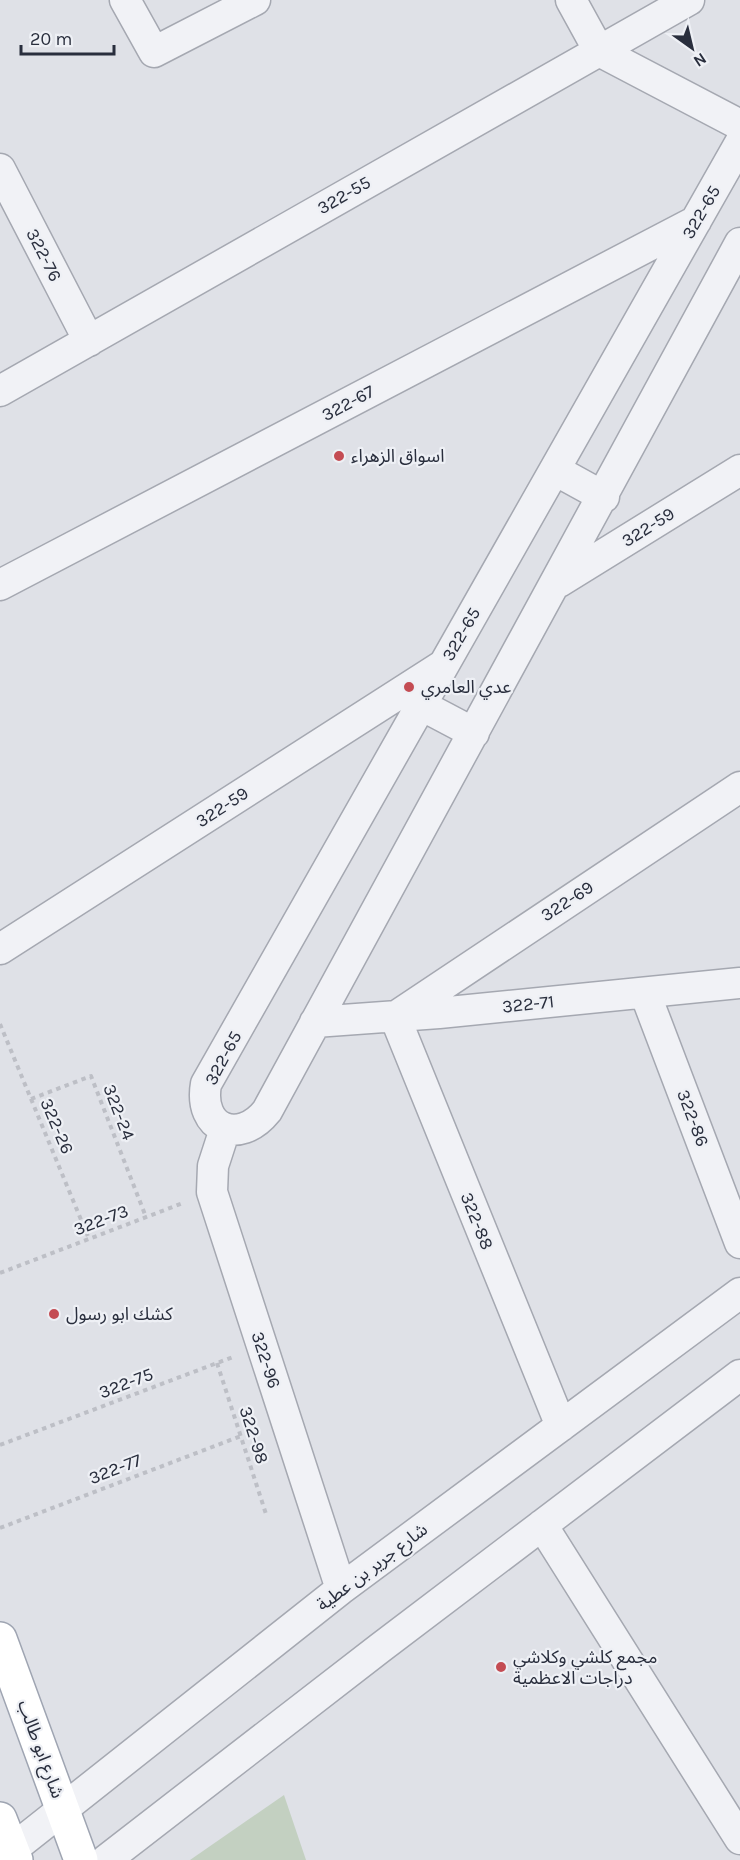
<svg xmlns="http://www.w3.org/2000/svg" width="740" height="1860" font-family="Karla,'Noto Sans Arabic',sans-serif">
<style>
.green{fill:#c3d0c1}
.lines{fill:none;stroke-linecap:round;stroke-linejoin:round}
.minor-casing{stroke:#a5a8b1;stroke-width:33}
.major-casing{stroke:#9fa5b2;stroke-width:36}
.path{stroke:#bdbfc6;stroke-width:4;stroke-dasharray:4.5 4.5;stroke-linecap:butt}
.minor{stroke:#f1f2f6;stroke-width:30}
.major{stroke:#fff;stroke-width:33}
.poi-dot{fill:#c44c53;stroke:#eef0f5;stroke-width:2}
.labels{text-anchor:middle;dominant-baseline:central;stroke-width:4.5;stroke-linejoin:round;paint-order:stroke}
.street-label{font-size:18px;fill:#292e3d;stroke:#eef0f5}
.poi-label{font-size:18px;fill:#292e3d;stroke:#eef0f5;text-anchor:start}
</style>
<rect width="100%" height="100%" fill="#dfe1e7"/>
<path class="green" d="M 284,1795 L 306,1860 L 190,1860 Z"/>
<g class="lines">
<g class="minor-casing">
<path id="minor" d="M 125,0 L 154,52 L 255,0
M 571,0 L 599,51 L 740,125
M 740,143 L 206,1084 C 198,1129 239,1146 267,1111 L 740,243
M 0,169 L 89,341
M 0,391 L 689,0
M 555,470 L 604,497
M 559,582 L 740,470
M 0,585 L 696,221
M 421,705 L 474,733
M 0,949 L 442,666
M 645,993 L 740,1243
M 315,1022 L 439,1013 L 740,983
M 225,1129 L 213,1166 L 212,1192 L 341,1589
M 561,1426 L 395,1017 L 740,787
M 542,1525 L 740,1839
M 0,1859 L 341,1589 L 740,1293
M 106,1860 L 380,1648 L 740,1375"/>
</g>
<g class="major-casing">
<path id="major" d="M 0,1639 L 81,1860
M 0,1819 L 16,1860"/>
</g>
<path class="path" d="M 0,1024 L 89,1239
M 31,1099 L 91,1076 L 146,1217
M 0,1273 L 183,1203
M 217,1363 L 266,1514
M 0,1445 L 233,1357
M 0,1528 L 241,1436"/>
<use href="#minor" class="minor"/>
<use href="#major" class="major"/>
</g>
<g class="poi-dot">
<circle cx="339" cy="456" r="6"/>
<circle cx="409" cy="687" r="6"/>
<circle cx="54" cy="1314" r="6"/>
<circle cx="501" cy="1667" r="6"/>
</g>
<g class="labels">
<g class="street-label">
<text transform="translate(344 195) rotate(-30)">322-55</text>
<text transform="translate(701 212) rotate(-60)">322-65</text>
<text transform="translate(44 255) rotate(63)">322-76</text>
<text transform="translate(348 403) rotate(-28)">322-67</text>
<text transform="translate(648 527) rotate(-32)">322-59</text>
<text transform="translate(461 634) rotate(-60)">322-65</text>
<text transform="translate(222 807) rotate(-33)">322-59</text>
<text transform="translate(567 901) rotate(-33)">322-69</text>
<text transform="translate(528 1004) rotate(-6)">322-71</text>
<text transform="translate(223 1058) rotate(-62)">322-65</text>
<text transform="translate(119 1112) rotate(69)">322-24</text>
<text transform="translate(693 1118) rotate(69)">322-86</text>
<text transform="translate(57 1126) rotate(67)">322-26</text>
<text transform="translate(101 1220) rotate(-21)">322-73</text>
<text transform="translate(477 1221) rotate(68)">322-88</text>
<text transform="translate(266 1360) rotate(72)">322-96</text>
<text transform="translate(126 1383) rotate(-21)">322-75</text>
<text transform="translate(254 1435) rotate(72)">322-98</text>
<text transform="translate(115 1469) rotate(-21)">322-77</text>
<text transform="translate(372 1567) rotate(-37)">شارع جرير بن عطية</text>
<text transform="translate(41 1749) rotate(70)">شارع ابو طالب</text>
</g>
<g class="poi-label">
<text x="351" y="456">اسواق الزهراء</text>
<text x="421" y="687">عدي العامري</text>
<text x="66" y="1314">كشك ابو رسول</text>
<text x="513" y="1657">مجمع كلشي وكلاشي<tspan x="513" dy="21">دراجات الاعظمية</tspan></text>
</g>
</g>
<g transform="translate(692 48) rotate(146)" stroke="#eef0f5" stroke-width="4.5" paint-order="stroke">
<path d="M0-4.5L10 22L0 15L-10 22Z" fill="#292e3d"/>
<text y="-9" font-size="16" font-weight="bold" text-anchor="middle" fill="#292e3d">N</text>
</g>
<path d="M21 45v9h93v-9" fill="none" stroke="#292e3d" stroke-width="3"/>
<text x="30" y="45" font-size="18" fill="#292e3d" stroke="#eef0f5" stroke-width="4.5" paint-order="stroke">20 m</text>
</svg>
